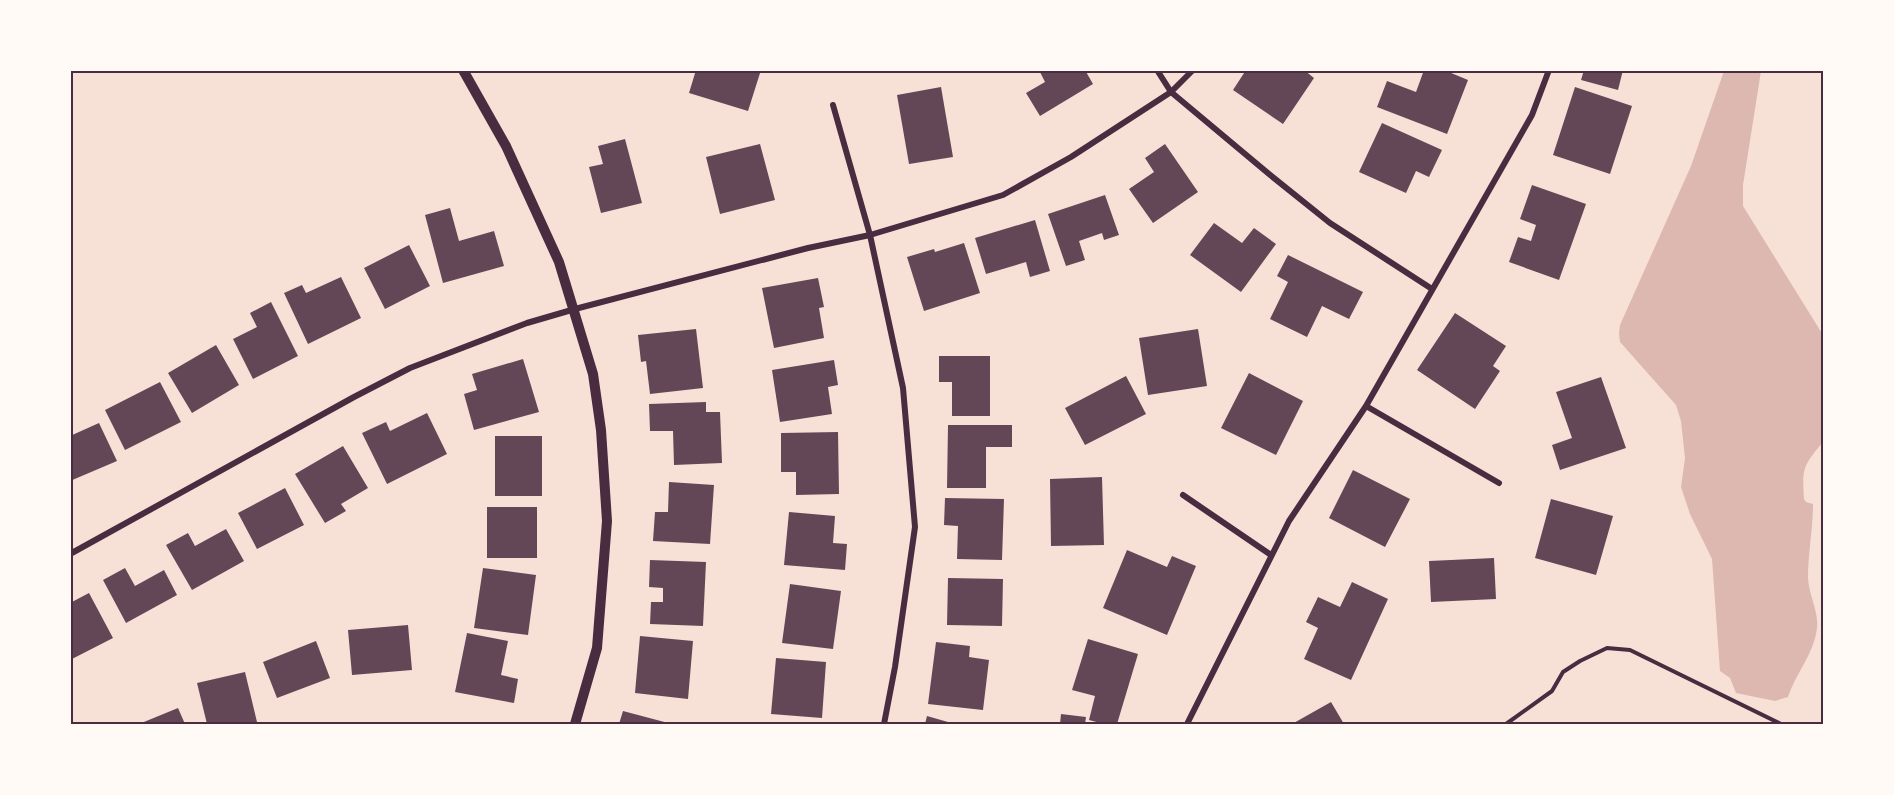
<svg xmlns="http://www.w3.org/2000/svg" width="1894" height="795" font-family="Figtree,sans-serif">
<style>
.water{fill:#dcb8b0}
.building{fill:#644757}
.lines{fill:none;stroke-linecap:round;stroke-linejoin:round}
.path{stroke:#4a2c40;stroke-width:4}
.minor{stroke:#4a2c40;stroke-width:6}
.tertiary{stroke:#4a2c40;stroke-width:10}
.neatline{fill:none;stroke:#4a2c40;stroke-width:2}
</style>
<rect width="100%" height="100%" fill="#f7e1d7"/>
<path class="water" d="M 1724,71 L 1761,71 L 1743,185 L 1743,206 L 1823,335 L 1823,442 C 1803,466 1802,468 1804,499 L 1806,502 L 1813,504 C 1813,529 1808,554 1808,578 C 1809,596 1819,612 1817,628 C 1814,654 1796,673 1788,697 L 1775,701 L 1736,693 L 1730,678 L 1720,671 L 1712,559 L 1690,514 L 1681,487 L 1685,458 L 1681,421 L 1676,405 L 1620,342 L 1619,333 L 1620,325 L 1691,166 Z"/>
<path class="building" d="M 696,70 L 761,70 L 748,111 L 689,93 Z
M 1039,70 L 1085,70 L 1093,84 L 1040,116 L 1026,93 L 1045,82 Z
M 1246,70 L 1304,70 L 1314,78 L 1283,124 L 1233,90 Z
M 1424,70 L 1444,70 L 1468,80 L 1447,134 L 1377,107 L 1387,81 L 1416,92 Z
M 1584,70 L 1623,70 L 1618,90 L 1581,80 Z
M 941,87 L 953,157 L 909,164 L 897,95 Z
M 1575,87 L 1632,106 L 1610,174 L 1553,155 Z
M 1382,123 L 1442,150 L 1429,177 L 1416,171 L 1406,193 L 1359,172 Z
M 625,139 L 642,203 L 601,213 L 589,167 L 603,164 L 598,146 Z
M 760,144 L 775,200 L 720,214 L 706,157 Z
M 1165,144 L 1198,192 L 1153,223 L 1129,189 L 1154,172 L 1145,158 Z
M 1532,185 L 1586,204 L 1559,280 L 1509,262 L 1518,237 L 1531,241 L 1536,225 L 1520,219 Z
M 1105,195 L 1119,235 L 1104,240 L 1102,233 L 1079,241 L 1085,260 L 1066,266 L 1048,214 Z
M 450,208 L 459,241 L 494,231 L 504,266 L 443,283 L 425,215 Z
M 1035,220 L 1050,271 L 1030,277 L 1026,262 L 986,274 L 975,238 Z
M 1214,223 L 1242,243 L 1254,228 L 1276,244 L 1241,292 L 1190,255 Z
M 964,243 L 980,293 L 924,311 L 907,257 L 934,249 L 935,252 Z
M 409,245 L 430,286 L 385,309 L 364,268 Z
M 1288,255 L 1363,292 L 1349,319 L 1322,306 L 1307,337 L 1270,319 L 1288,282 L 1277,276 Z
M 341,277 L 361,318 L 308,344 L 284,293 L 302,285 L 306,293 Z
M 818,278 L 824,307 L 819,308 L 824,338 L 774,348 L 762,288 Z
M 271,302 L 298,356 L 253,379 L 233,339 L 257,327 L 250,313 Z
M 1455,313 L 1506,346 L 1493,366 L 1500,371 L 1475,409 L 1417,370 Z
M 696,329 L 703,388 L 650,394 L 646,361 L 641,362 L 638,335 Z
M 1198,329 L 1207,386 L 1148,395 L 1139,338 Z
M 216,345 L 239,385 L 192,413 L 168,373 Z
M 939,356 L 990,356 L 990,416 L 952,416 L 952,382 L 939,382 Z
M 523,359 L 539,412 L 474,430 L 464,394 L 477,390 L 472,374 Z
M 834,360 L 838,385 L 828,387 L 832,414 L 780,422 L 772,370 Z
M 1249,373 L 1303,401 L 1276,455 L 1221,428 Z
M 1126,376 L 1146,414 L 1085,445 L 1065,408 Z
M 1601,377 L 1626,448 L 1560,470 L 1552,445 L 1572,438 L 1556,392 Z
M 160,382 L 181,422 L 125,450 L 105,410 Z
M 706,402 L 706,412 L 720,412 L 722,463 L 674,465 L 673,431 L 650,431 L 649,404 Z
M 427,413 L 447,454 L 387,484 L 362,433 L 386,422 L 390,431 Z
M 99,423 L 117,461 L 70,481 L 70,436 Z
M 948,425 L 1012,425 L 1012,447 L 986,447 L 986,488 L 947,488 Z
M 838,432 L 839,494 L 796,495 L 796,472 L 781,472 L 781,433 Z
M 495,436 L 542,436 L 542,496 L 495,496 Z
M 343,446 L 368,488 L 341,504 L 346,511 L 325,523 L 295,474 Z
M 1353,470 L 1410,499 L 1385,547 L 1329,518 Z
M 1102,477 L 1104,545 L 1051,546 L 1050,479 Z
M 669,482 L 714,485 L 710,544 L 653,541 L 655,512 L 668,512 Z
M 285,488 L 304,525 L 257,549 L 238,513 Z
M 945,498 L 1004,499 L 1002,560 L 957,559 L 958,526 L 944,525 Z
M 1551,499 L 1613,516 L 1596,575 L 1535,558 Z
M 487,507 L 537,507 L 537,558 L 487,558 Z
M 789,512 L 835,516 L 833,543 L 847,544 L 845,570 L 784,565 Z
M 226,529 L 244,561 L 192,590 L 166,545 L 188,533 L 195,546 Z
M 1127,550 L 1167,567 L 1172,556 L 1196,566 L 1167,635 L 1103,608 Z
M 1494,558 L 1496,599 L 1431,602 L 1429,561 Z
M 650,560 L 706,562 L 703,626 L 650,624 L 651,602 L 663,602 L 663,588 L 649,587 Z
M 125,568 L 135,586 L 164,570 L 177,595 L 126,623 L 103,580 Z
M 483,568 L 536,575 L 528,635 L 474,628 Z
M 948,578 L 1003,579 L 1002,626 L 947,625 Z
M 1352,582 L 1388,599 L 1351,680 L 1304,659 L 1318,628 L 1306,622 L 1318,597 L 1340,607 Z
M 790,584 L 841,591 L 833,649 L 782,643 Z
M 89,593 L 113,638 L 70,660 L 70,603 Z
M 408,625 L 412,670 L 352,675 L 348,630 Z
M 467,633 L 508,641 L 501,675 L 518,679 L 514,703 L 455,692 Z
M 640,636 L 693,641 L 688,699 L 635,693 Z
M 1088,639 L 1138,654 L 1117,724 L 1104,724 L 1089,720 L 1095,696 L 1072,690 Z
M 316,641 L 330,678 L 277,698 L 263,662 Z
M 936,642 L 970,646 L 969,657 L 989,660 L 983,710 L 928,704 Z
M 776,658 L 826,662 L 822,718 L 771,714 Z
M 245,672 L 257,722 L 245,724 L 207,724 L 197,683 Z
M 1331,702 L 1344,724 L 1292,724 Z
M 178,708 L 185,724 L 139,724 Z
M 623,711 L 672,724 L 619,724 Z
M 1061,714 L 1086,717 L 1085,724 L 1060,724 Z
M 927,716 L 955,724 L 925,724 Z"/>
<g class="lines">
<path class="path" d="M 1506,724 L 1552,691 L 1563,672 L 1580,661 L 1607,648 L 1630,650 L 1781,724"/>
<path class="minor" d="M 1157,70 L 1171,92 L 1269,174 L 1330,223 L 1432,289
M 833,105 L 870,235 L 903,388 L 915,527 L 895,667 L 884,724
M 1366,406 L 1499,483
M 1183,495 L 1271,555
M 70,554 L 354,397 L 410,368 L 527,323 L 575,309 L 808,248 L 870,235 L 1003,195 L 1071,157 L 1171,92 L 1193,70
M 1187,724 L 1289,521 L 1366,406 L 1532,115 L 1549,70"/>
<path class="tertiary" d="M 463,70 L 506,146 L 559,262 L 593,374 L 601,430 L 607,521 L 597,648 L 575,724"/>
</g>
<rect width="1894" height="795" fill="none" stroke="#fffaf5" stroke-width="144"/>
<rect x="72" y="72" width="1750" height="651" class="neatline"/>
</svg>
